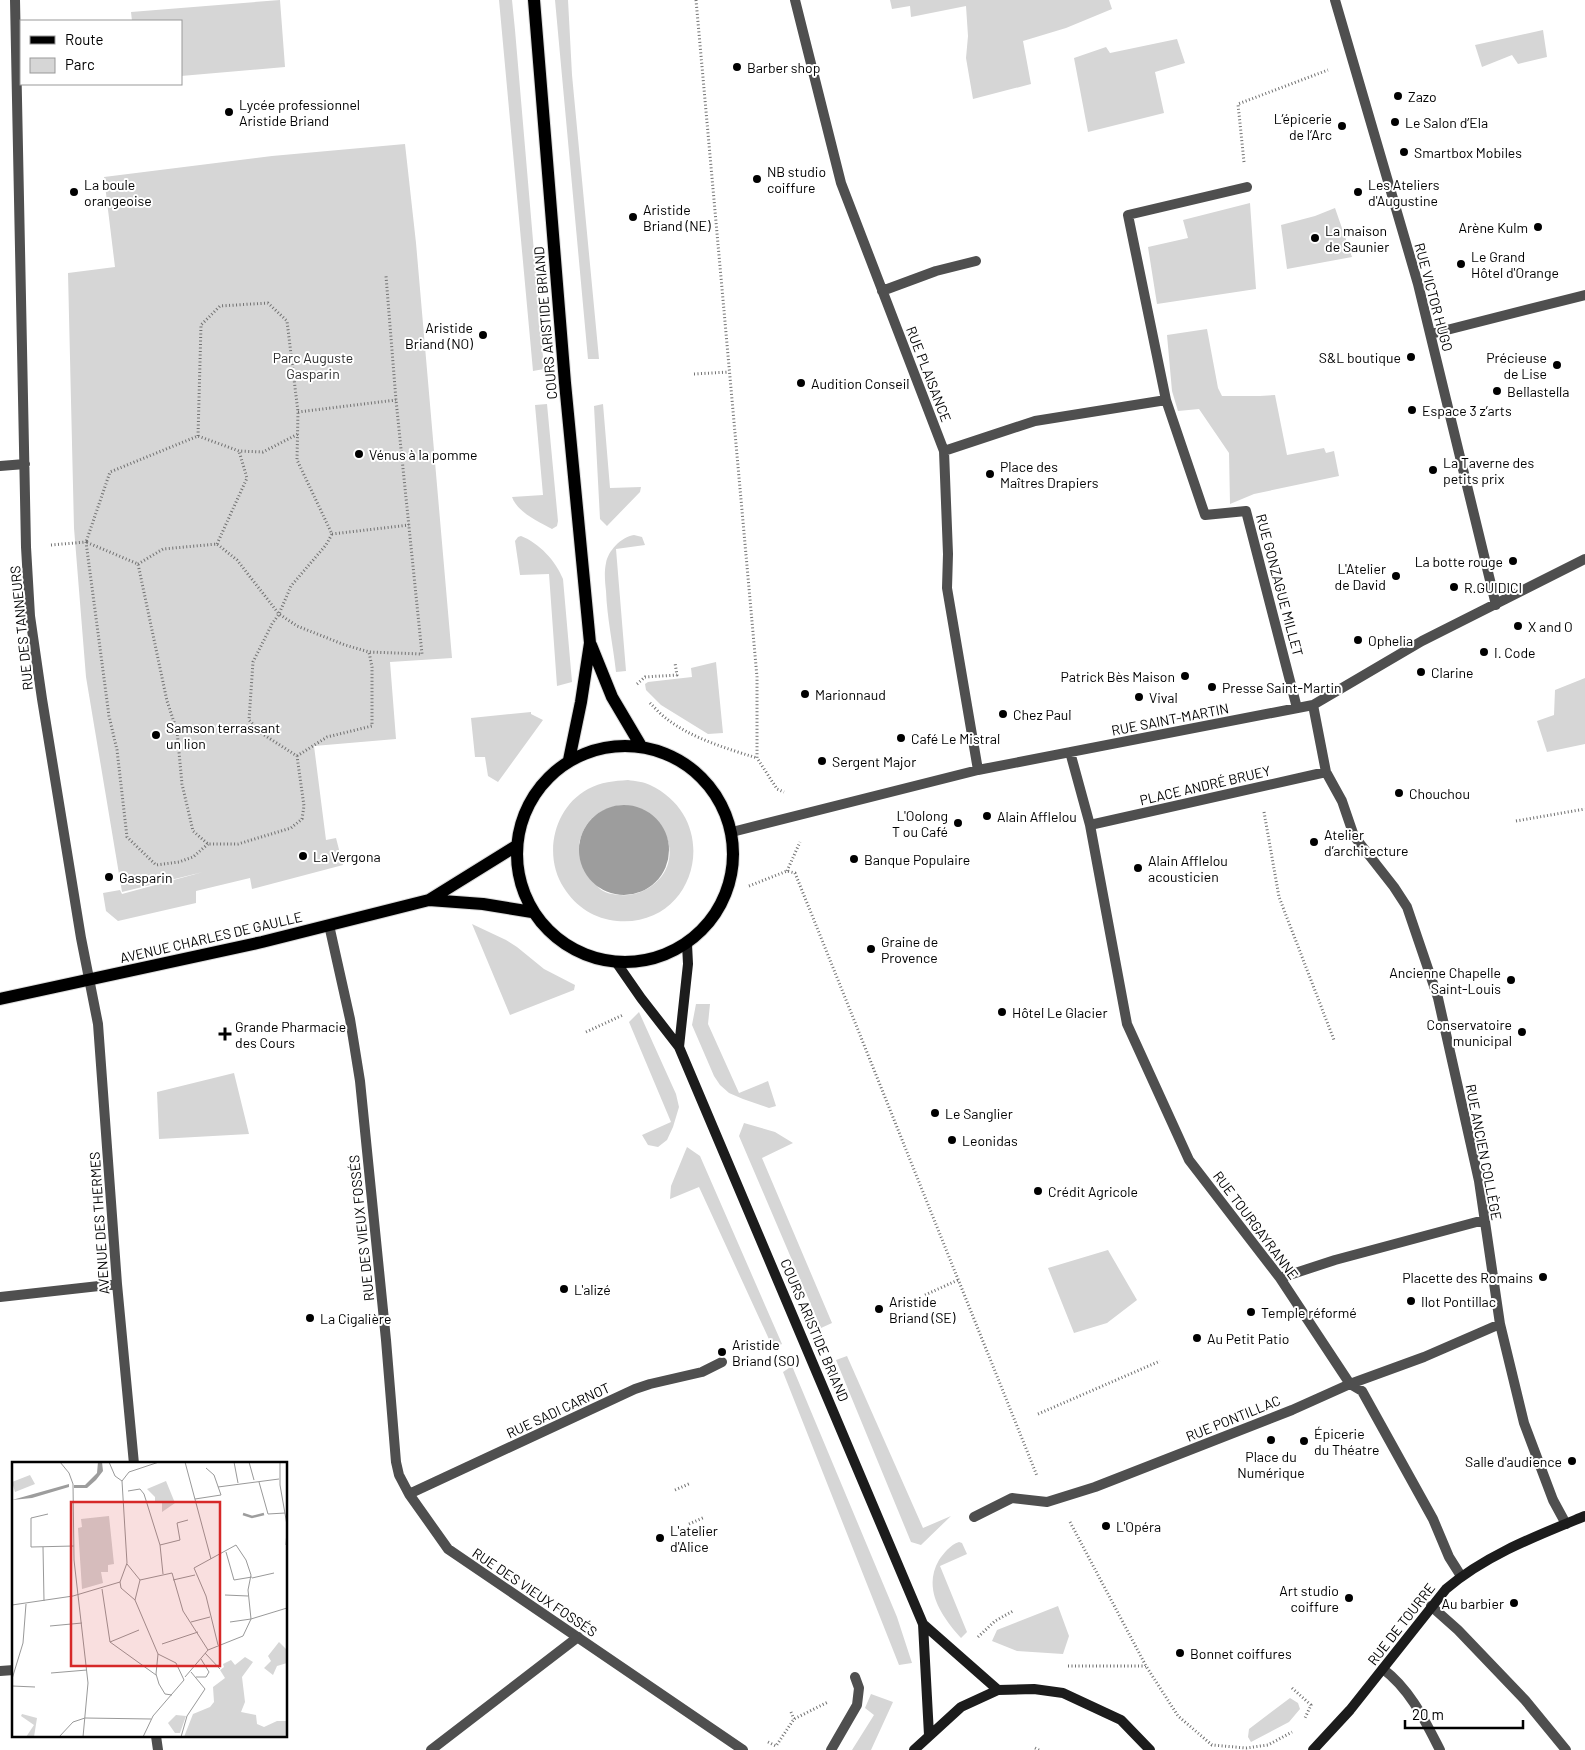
<svg xmlns="http://www.w3.org/2000/svg" width="1585" height="1750" font-family="Barlow,sans-serif">
<style>
.green{fill:#d6d6d6;fill-rule:evenodd}
.water{fill:#9d9d9d}
.lines{fill:none;stroke-linecap:round;stroke-linejoin:round}
.primary-casing{stroke:#dbdbdb;stroke-width:14}
.path{stroke:#717171;stroke-width:3;stroke-dasharray:1 2.5;stroke-linecap:butt}
.lane{stroke:#4f4f4f;stroke-width:10}
.street{stroke:#4f4f4f;stroke-width:10}
.secondary{stroke:#1c1c1c;stroke-width:10}
.primary{stroke:#000;stroke-width:12}
.poi-dot{fill:#000;stroke:#fff;stroke-width:2}
.labels{text-anchor:middle;dominant-baseline:central;stroke-width:4;stroke-linejoin:round;paint-order:stroke}
.poi-label{font-size:14px;fill:#000;stroke:#fff;text-anchor:start}
.street-label{font-size:14px;fill:#000;stroke:#fff}
.park-label{font-size:14px;fill:#2d2d2d;stroke:#fff}
.inset-river{fill:none;stroke:#9d9d9d;stroke-width:2.5}
.inset-road{fill:none;stroke:#999;stroke-width:1}
.view{fill:#d62828;fill-opacity:0.15;stroke:#d62828;stroke-width:2.5}
.inset-edge{fill:none;stroke:#000;stroke-width:2.5}
</style>
<rect width="100%" height="100%" fill="#fff"/>
<path class="green" d="M 280,0 L 285,67 L 181,76 L 181,21 L 132,21 L 131,12 Z
M 499,0 L 512,0 L 515,30 L 544,369 L 533,371 Z
M 555,0 L 568,0 L 572,75 L 599,359 L 588,359 Z
M 890,0 L 1109,0 L 1112,9 L 1066,28 L 1023,41 L 1031,84 L 973,99 L 966,58 L 968,36 L 966,6 L 911,17 L 910,6 L 892,9 Z
M 1543,30 L 1547,57 L 1518,64 L 1512,55 L 1482,67 L 1475,45 Z
M 1177,39 L 1185,63 L 1155,72 L 1164,113 L 1088,132 L 1074,58 L 1106,47 L 1110,53 Z
M 405,144 L 416,243 L 452,658 L 390,662 L 396,739 L 314,746 L 326,840 L 336,838 L 343,865 L 252,889 L 250,878 L 196,891 L 196,903 L 118,921 L 106,911 L 103,893 L 120,890 L 122,894 L 203,872 L 122,892 L 86,677 L 74,528 L 68,273 L 115,267 L 104,177 L 272,156 Z
M 1250,203 L 1256,289 L 1157,304 L 1148,247 L 1188,238 L 1183,220 Z
M 1335,208 L 1352,257 L 1287,269 L 1281,225 L 1315,216 Z
M 1207,329 L 1218,388 L 1222,396 L 1260,396 L 1275,395 L 1287,455 L 1324,448 L 1326,453 L 1334,451 L 1339,476 L 1254,494 L 1230,504 L 1229,453 L 1199,409 L 1178,411 L 1172,391 L 1167,335 Z
M 547,404 L 558,521 L 557,526 L 552,529 C 539,522 517,512 512,497 L 543,495 L 535,405 Z
M 603,404 L 610,488 L 641,487 L 640,492 L 607,526 L 600,519 L 594,406 Z
M 634,535 L 642,537 L 645,545 L 616,549 L 626,671 L 616,672 C 613,645 607,618 606,591 C 605,582 604,572 606,563 C 608,551 621,537 634,535 Z
M 521,536 C 539,543 556,561 563,579 L 572,682 L 557,686 L 549,574 L 520,575 L 515,541 L 518,537 Z
M 716,662 L 723,733 L 708,734 L 661,705 L 646,690 L 645,684 L 648,682 L 692,677 L 691,668 Z
M 1585,678 L 1585,744 L 1547,752 L 1537,721 L 1554,715 L 1555,690 Z
M 531,712 L 531,714 L 543,720 L 498,782 L 488,776 L 485,757 L 475,757 L 471,718 Z
M 628,780 C 635,781 644,782 650,785 C 724,820 697,928 617,921 C 595,919 576,907 564,888 C 543,856 553,808 588,789 C 601,782 614,781 628,780 ZM 620,805 C 670,808 690,868 643,891 C 636,894 628,896 621,895 C 614,895 604,893 599,888 C 595,884 582,851 579,843 C 586,819 596,811 620,805 Z
M 472,924 L 506,940 L 517,947 L 544,969 L 575,985 L 574,990 L 510,1015 Z
M 696,1004 L 710,1004 L 708,1024 L 739,1093 L 768,1081 L 776,1106 L 769,1108 L 743,1099 L 729,1093 L 720,1085 L 714,1076 L 692,1025 Z
M 639,1012 L 676,1094 L 679,1107 L 673,1127 L 667,1140 L 658,1147 L 648,1145 L 642,1135 L 671,1122 L 629,1022 Z
M 234,1073 L 249,1134 L 159,1139 L 157,1092 Z
M 744,1123 L 775,1132 L 793,1143 L 762,1158 L 832,1323 L 821,1328 L 739,1136 Z
M 687,1147 L 700,1156 L 782,1344 L 773,1348 L 699,1187 L 670,1199 L 671,1186 Z
M 1108,1250 L 1137,1300 L 1107,1323 L 1074,1333 L 1048,1268 Z
M 847,1356 L 923,1528 L 951,1516 L 921,1545 L 911,1542 L 836,1360 Z
M 792,1366 L 897,1617 L 912,1663 L 899,1665 L 783,1372 Z
M 959,1542 L 962,1543 L 967,1554 L 940,1566 L 967,1632 L 961,1638 C 942,1617 922,1589 939,1560 C 944,1553 950,1545 959,1542 Z
M 1058,1606 L 1069,1636 L 1063,1654 L 1017,1651 L 992,1641 L 997,1630 Z
M 871,1694 L 893,1702 L 871,1750 L 852,1750 L 874,1715 L 865,1708 Z
M 1290,1698 L 1298,1703 L 1300,1709 L 1289,1722 L 1251,1742 L 1248,1737 L 1249,1729 Z"/>
<path class="water" d="M579 850a45 45 0 1 1 90 0a45 45 0 1 1-90 0Z"/>
<g class="lines">
<g class="primary-casing">
<path id="primary" d="M 534,0 L 565,383 L 590,643 L 581,702 L 569,760
M 591,645 L 612,697 L 641,746
M517 854a108 108 0 1 1 216 0a108 108 0 1 1-216 0Z
M 429,900 L 516,846
M 0,999 L 262,942 L 429,900 L 483,904 L 532,912"/>
</g>
<path class="path" d="M 696,0 L 757,677 L 757,758 L 777,789 L 784,792
M 1244,162 L 1238,104 L 1328,70
M 694,374 L 729,372
M 298,412 L 396,400
M 198,436 L 201,325 L 220,306 L 268,303 L 287,321 L 298,412 L 297,460 L 332,534 L 326,545 L 291,586 L 279,614 L 272,624 L 253,662 L 249,720 L 261,733 L 297,756 L 304,806 L 302,819 L 291,828 L 238,844 L 208,844 L 193,831 L 182,784 L 177,731 L 167,701 L 138,564 L 86,542 L 110,472 L 198,436 L 239,451 L 263,452 L 298,434
M 332,534 L 409,525
M 217,544 L 247,478 L 239,451
M 51,545 L 86,542 L 109,716 L 117,750 L 127,837 L 156,865 L 179,862 L 193,857 L 208,844
M 138,564 L 163,549 L 217,544 L 237,560 L 279,614 L 297,626 L 345,645 L 369,652 L 422,654 L 396,400 L 386,276
M 637,684 L 645,677 L 677,675 L 675,663
M 650,703 C 655,708 661,715 667,719 C 691,738 728,749 757,758
M 297,756 L 327,737 L 372,726 L 372,667 L 369,652
M 1264,812 L 1279,897 L 1334,1040
M 1516,821 L 1585,809
M 787,871 L 800,842
M 749,886 L 787,871 L 795,873 L 1037,1476
M 586,1032 L 623,1015
M 925,1295 L 958,1280
M 1038,1414 L 1160,1361
M 675,1490 L 691,1483
M 1070,1522 L 1146,1666 L 1178,1716 L 1212,1745 L 1246,1748 L 1268,1745 L 1292,1732
M 689,1524 L 705,1517
M 978,1637 L 995,1621 L 1013,1611
M 1068,1666 L 1146,1666
M 1292,1688 L 1311,1705 L 1305,1718
M 791,1712 L 794,1719
M 768,1742 L 776,1746 L 794,1719 L 828,1702
M 1035,1748 L 1039,1750"/>
<path class="lane" d="M 0,1671 L 14,1670
M 431,1750 L 578,1637
M 831,1750 L 857,1705 L 859,1688 L 855,1677"/>
<path class="street" d="M 15,0 L 26,547 L 30,616 L 42,699 L 81,938 L 98,1024 L 117,1284 L 134,1464
M 795,0 L 841,183 L 944,451 L 948,554 L 947,588 L 978,770
M 1335,0 L 1418,284 L 1496,605
M 1247,187 L 1128,215 L 1166,400 L 1205,515 L 1246,511 L 1297,708
M 882,291 L 936,271 L 976,261
M 1431,334 L 1585,295
M 944,451 L 1035,421 L 1166,400
M 0,466 L 25,464
M 1313,705 L 1326,772 L 1342,801 L 1354,836 L 1394,887 L 1407,907 L 1438,998 L 1479,1181 L 1500,1324 L 1524,1423 L 1553,1500 L 1566,1524
M 1070,752 L 1090,825 L 1127,1024 L 1189,1160 L 1280,1278 L 1350,1384 L 1362,1391 L 1433,1519 L 1449,1557 L 1461,1576
M 1090,825 L 1326,772
M 732,832 L 978,770 L 1313,705 L 1422,641 L 1585,559
M 329,925 L 350,1019 L 360,1081 L 386,1340 L 396,1462 L 399,1475 L 409,1494 L 448,1549 L 743,1750
M 1280,1278 L 1335,1260 L 1484,1220
M 0,1297 L 117,1284
M 409,1494 L 635,1389 L 650,1384 L 702,1372 L 722,1362
M 974,1517 L 1012,1498 L 1047,1502 L 1095,1487 L 1292,1410 L 1350,1384 L 1424,1357 L 1500,1324
M 1431,1606 L 1458,1630 L 1525,1700 L 1566,1750
M 1383,1669 C 1410,1689 1425,1721 1440,1750
M 156,1736 L 158,1750"/>
<path class="secondary" d="M 616,962 L 641,998 L 679,1047 L 923,1624 L 929,1735
M 679,1047 L 688,964 L 687,944
M 923,1624 L 998,1690
M 914,1750 L 961,1707 L 998,1690 L 1034,1689 L 1063,1693 L 1121,1720 L 1150,1750
M 1313,1750 L 1350,1710 L 1446,1589 C 1486,1555 1536,1536 1585,1516"/>
<use href="#primary" class="primary"/>
</g>
<g class="poi-dot">
<circle cx="737" cy="67" r="5"/>
<circle cx="1398" cy="96" r="5"/>
<circle cx="229" cy="112" r="5"/>
<circle cx="1395" cy="122" r="5"/>
<circle cx="1342" cy="126" r="5"/>
<circle cx="1404" cy="152" r="5"/>
<circle cx="757" cy="179" r="5"/>
<circle cx="74" cy="192" r="5"/>
<circle cx="1358" cy="192" r="5"/>
<circle cx="633" cy="217" r="5"/>
<circle cx="1538" cy="227" r="5"/>
<circle cx="1315" cy="238" r="5"/>
<circle cx="1461" cy="264" r="5"/>
<circle cx="483" cy="335" r="5"/>
<circle cx="1411" cy="357" r="5"/>
<circle cx="1557" cy="365" r="5"/>
<circle cx="801" cy="383" r="5"/>
<circle cx="1497" cy="391" r="5"/>
<circle cx="1412" cy="410" r="5"/>
<circle cx="359" cy="454" r="5"/>
<circle cx="1433" cy="470" r="5"/>
<circle cx="990" cy="474" r="5"/>
<circle cx="1513" cy="561" r="5"/>
<circle cx="1396" cy="576" r="5"/>
<circle cx="1454" cy="587" r="5"/>
<circle cx="1518" cy="626" r="5"/>
<circle cx="1358" cy="640" r="5"/>
<circle cx="1484" cy="652" r="5"/>
<circle cx="1421" cy="672" r="5"/>
<circle cx="1185" cy="676" r="5"/>
<circle cx="1212" cy="687" r="5"/>
<circle cx="805" cy="694" r="5"/>
<circle cx="1139" cy="697" r="5"/>
<circle cx="1003" cy="714" r="5"/>
<circle cx="156" cy="735" r="5"/>
<circle cx="901" cy="738" r="5"/>
<circle cx="822" cy="761" r="5"/>
<circle cx="1399" cy="793" r="5"/>
<circle cx="987" cy="816" r="5"/>
<circle cx="958" cy="823" r="5"/>
<circle cx="1314" cy="842" r="5"/>
<circle cx="303" cy="856" r="5"/>
<circle cx="854" cy="859" r="5"/>
<circle cx="1138" cy="868" r="5"/>
<circle cx="109" cy="877" r="5"/>
<circle cx="871" cy="949" r="5"/>
<circle cx="1511" cy="980" r="5"/>
<circle cx="1002" cy="1012" r="5"/>
<circle cx="1522" cy="1032" r="5"/>
<path d="M222.5 1026.5h5v5h5v5h-5v5h-5v-5h-5v-5h5z"/>
<circle cx="935" cy="1113" r="5"/>
<circle cx="952" cy="1140" r="5"/>
<circle cx="1038" cy="1191" r="5"/>
<circle cx="1543" cy="1277" r="5"/>
<circle cx="564" cy="1289" r="5"/>
<circle cx="1411" cy="1301" r="5"/>
<circle cx="879" cy="1309" r="5"/>
<circle cx="1251" cy="1312" r="5"/>
<circle cx="310" cy="1318" r="5"/>
<circle cx="1197" cy="1338" r="5"/>
<circle cx="722" cy="1352" r="5"/>
<circle cx="1271" cy="1440" r="5"/>
<circle cx="1304" cy="1441" r="5"/>
<circle cx="1572" cy="1461" r="5"/>
<circle cx="1106" cy="1526" r="5"/>
<circle cx="660" cy="1538" r="5"/>
<circle cx="1349" cy="1598" r="5"/>
<circle cx="1514" cy="1603" r="5"/>
<circle cx="1180" cy="1653" r="5"/>
</g>
<g class="labels">
<g class="poi-label">
<text x="747" y="67">Barber shop</text>
<text x="1408" y="96">Zazo</text>
<text x="239" y="104">Lycée professionnel<tspan x="239" dy="16">Aristide Briand</tspan></text>
<text x="1332" y="118" text-anchor="end">L’épicerie<tspan x="1332" dy="16">de l’Arc</tspan></text>
<text x="1405" y="122">Le Salon d’Ela</text>
<text x="1414" y="152">Smartbox Mobiles</text>
<text x="767" y="171">NB studio<tspan x="767" dy="16">coiffure</tspan></text>
<text x="84" y="184">La boule<tspan x="84" dy="16">orangeoise</tspan></text>
<text x="1368" y="184">Les Ateliers<tspan x="1368" dy="16">d'Augustine</tspan></text>
<text x="643" y="209">Aristide<tspan x="643" dy="16">Briand (NE)</tspan></text>
<text x="1528" y="227" text-anchor="end">Arène Kulm</text>
<text x="1325" y="230">La maison<tspan x="1325" dy="16">de Saunier</tspan></text>
<text x="1471" y="256">Le Grand<tspan x="1471" dy="16">Hôtel d'Orange</tspan></text>
<text x="473" y="327" text-anchor="end">Aristide<tspan x="473" dy="16">Briand (NO)</tspan></text>
<text x="1401" y="357" text-anchor="end">S&amp;L boutique</text>
<text x="1547" y="357" text-anchor="end">Précieuse<tspan x="1547" dy="16">de Lise</tspan></text>
<text x="811" y="383">Audition Conseil</text>
<text x="1507" y="391">Bellastella</text>
<text x="1422" y="410">Espace 3 z’arts</text>
<text x="369" y="454">Vénus à la pomme</text>
<text x="1443" y="462">La Taverne des<tspan x="1443" dy="16">petits prix</tspan></text>
<text x="1000" y="466">Place des<tspan x="1000" dy="16">Maîtres Drapiers</tspan></text>
<text x="1503" y="561" text-anchor="end">La botte rouge</text>
<text x="1386" y="568" text-anchor="end">L'Atelier<tspan x="1386" dy="16">de David</tspan></text>
<text x="1464" y="587">R.GUIDICI</text>
<text x="1528" y="626">X and O</text>
<text x="1368" y="640">Ophelia</text>
<text x="1494" y="652">I. Code</text>
<text x="1431" y="672">Clarine</text>
<text x="1175" y="676" text-anchor="end">Patrick Bès Maison</text>
<text x="1222" y="687">Presse Saint-Martin</text>
<text x="815" y="694">Marionnaud</text>
<text x="1149" y="697">Vival</text>
<text x="1013" y="714">Chez Paul</text>
<text x="166" y="727">Samson terrassant<tspan x="166" dy="16">un lion</tspan></text>
<text x="911" y="738">Café Le Mistral</text>
<text x="832" y="761">Sergent Major</text>
<text x="1409" y="793">Chouchou</text>
<text x="948" y="815" text-anchor="end">L'Oolong<tspan x="948" dy="16">T ou Café</tspan></text>
<text x="997" y="816">Alain Afflelou</text>
<text x="1324" y="834">Atelier<tspan x="1324" dy="16">d’architecture</tspan></text>
<text x="313" y="856">La Vergona</text>
<text x="864" y="859">Banque Populaire</text>
<text x="1148" y="860">Alain Afflelou<tspan x="1148" dy="16">acousticien</tspan></text>
<text x="119" y="877">Gasparin</text>
<text x="881" y="941">Graine de<tspan x="881" dy="16">Provence</tspan></text>
<text x="1501" y="972" text-anchor="end">Ancienne Chapelle<tspan x="1501" dy="16">Saint-Louis</tspan></text>
<text x="1012" y="1012">Hôtel Le Glacier</text>
<text x="1512" y="1024" text-anchor="end">Conservatoire<tspan x="1512" dy="16">municipal</tspan></text>
<text x="235" y="1026">Grande Pharmacie<tspan x="235" dy="16">des Cours</tspan></text>
<text x="945" y="1113">Le Sanglier</text>
<text x="962" y="1140">Leonidas</text>
<text x="1048" y="1191">Crédit Agricole</text>
<text x="1533" y="1277" text-anchor="end">Placette des Romains</text>
<text x="574" y="1289">L'alizé</text>
<text x="889" y="1301">Aristide<tspan x="889" dy="16">Briand (SE)</tspan></text>
<text x="1421" y="1301">Ilot Pontillac</text>
<text x="1261" y="1312">Temple réformé</text>
<text x="320" y="1318">La Cigalière</text>
<text x="1207" y="1338">Au Petit Patio</text>
<text x="732" y="1344">Aristide<tspan x="732" dy="16">Briand (SO)</tspan></text>
<text x="1314" y="1433">Épicerie<tspan x="1314" dy="16">du Théatre</tspan></text>
<text x="1271" y="1456" text-anchor="middle">Place du<tspan x="1271" dy="16">Numérique</tspan></text>
<text x="1562" y="1461" text-anchor="end">Salle d'audience</text>
<text x="1116" y="1526">L'Opéra</text>
<text x="670" y="1530">L'atelier<tspan x="670" dy="16">d'Alice</tspan></text>
<text x="1339" y="1590" text-anchor="end">Art studio<tspan x="1339" dy="16">coiffure</tspan></text>
<text x="1504" y="1603" text-anchor="end">Au barbier</text>
<text x="1190" y="1653">Bonnet coiffures</text>
</g>
<g class="street-label">
<text transform="translate(1434 297) rotate(75)">RUE VICTOR HUGO</text>
<text transform="translate(545 323) rotate(-95)">COURS ARISTIDE BRIAND</text>
<text transform="translate(929 374) rotate(69)">RUE PLAISANCE</text>
<text transform="translate(1280 585) rotate(75)">RUE GONZAGUE MILLET</text>
<text transform="translate(21 628) rotate(-96)">RUE DES TANNEURS</text>
<text transform="translate(1170 719) rotate(-11)">RUE SAINT-MARTIN</text>
<text transform="translate(1205 785) rotate(-13)">PLACE ANDRÉ BRUEY</text>
<text transform="translate(211 937) rotate(-13)">AVENUE CHARLES DE GAULLE</text>
<text transform="translate(1484 1152) rotate(79)">RUE ANCIEN COLLÈGE</text>
<text transform="translate(99 1223) rotate(-94)">AVENUE DES THERMES</text>
<text transform="translate(1256 1225) rotate(53)">RUE TOURGAYRANNE</text>
<text transform="translate(361 1228) rotate(-96)">RUE DES VIEUX FOSSÉS</text>
<text transform="translate(815 1330) rotate(67)">COURS ARISTIDE BRIAND</text>
<text transform="translate(558 1410) rotate(-25)">RUE SADI CARNOT</text>
<text transform="translate(1233 1418) rotate(-22)">RUE PONTILLAC</text>
<text transform="translate(535 1592) rotate(34)">RUE DES VIEUX FOSSÉS</text>
<text transform="translate(1401 1624) rotate(-52)">RUE DE TOURRE</text>
</g>
<g class="park-label">
<text x="313" y="357">Parc Auguste<tspan x="313" dy="16">Gasparin</tspan></text>
</g>
</g>
<g transform="translate(12 1462)">
<rect width="275" height="275" fill="#fff"/>
<path d="M 18,13 L 23,22 L 3,30 L 0,20 ZM 154,19 L 163,41 L 150,50 L 150,41 L 143,41 L 143,35 L 135,27 ZM 97,54 L 102,102 L 96,103 L 96,110 L 89,110 L 91,121 L 70,127 L 66,66 L 70,65 L 69,57 ZM 267,180 L 275,188 L 275,201 L 265,204 L 261,213 L 252,206 L 259,199 L 256,194 ZM 233,195 L 241,200 L 230,215 L 233,240 L 229,250 L 244,253 L 245,262 L 252,265 L 265,259 L 275,259 L 275,275 L 172,275 L 181,252 L 198,245 L 202,240 L 201,225 L 213,216 L 208,208 L 212,205 L 211,202 L 219,198 L 223,203 ZM 10,252 L 25,256 L 22,275 L 14,275 L 22,263 L 9,254 ZM 164,253 L 174,254 L 168,271 L 163,271 L 156,261 Z" fill="#d6d6d6"/>
<path d="M 86,0 L 90,0 L 91,9 L 84,18 L 75,26 L 62,26 L 62,23 L 73,23 L 85,11 ZM 57,22 L 57,25 L 20,36 L 0,38 Z" fill="#9d9d9d"/>
<path class="inset-river" d="M 231,52 L 240,55 L 252,52"/>
<path class="inset-road" d="M 48,0 L 57,11 L 61,22 L 62,98 L 76,221 L 71,275M 97,0 L 103,14 L 110,19M 147,0 L 117,10 L 110,19 L 115,101 L 108,120 L 109,126 L 123,138 L 146,192 L 144,212 L 147,222 L 153,232 L 160,233M 173,0 L 199,97M 222,0 L 226,21M 237,0 L 242,18M 268,0 L 268,23 L 275,63M 247,20 L 256,52 L 273,51M 206,25 L 267,17M 116,29 L 128,27 L 132,32 L 148,83 L 151,112M 183,37 L 209,33 L 202,13 L 194,6M 36,52 L 19,56 L 19,85 L 62,84M 148,83 L 168,78 L 165,61 L 176,58M 274,83 L 275,68M 31,85 L 32,139M 214,90 L 222,118 L 240,115M 115,102 L 128,118 L 123,138M 240,116 L 262,111M 128,118 L 160,111 L 171,149 L 196,188M 161,118 L 183,113M 90,127 L 98,180 L 144,213M 213,133 L 236,134M 0,143 L 61,134 L 108,120M 179,160 L 198,155M 38,164 L 70,161M 98,180 L 127,168M 150,182 L 186,170M 206,183 L 194,134 L 182,106 L 224,83 L 234,98 L 239,113 L 236,128 L 239,157 L 218,160M 193,191 L 208,207M 39,211 L 75,208M 173,215 L 196,188 L 231,174 L 239,157 L 275,146M 184,215 L 194,215 L 197,210 L 189,197M 0,217 L 11,181 L 14,142M 0,224 L 23,225M 47,275 L 61,260 L 73,256 L 139,257M 131,275 L 141,254 L 172,218 L 164,201 L 146,192M 169,275 L 175,254 L 193,227 L 179,210"/>
<path class="view" d="M 59,40 L 208,40 L 208,204 L 59,204 Z"/>
<rect width="275" height="275" class="inset-edge"/>
</g>
<rect x="20" y="20" width="162" height="65" fill="#ffffff" stroke="#999999"/>
<rect x="30" y="36" width="25" height="8" fill="#000000" stroke="#999999"/>
<text x="65" y="45" font-size="15" fill="#000000">Route</text>
<rect x="30" y="58" width="25" height="15" fill="#d6d6d6" stroke="#999999"/>
<text x="65" y="70" font-size="15" fill="#000000">Parc</text>
<path d="M1405 1720v8h118v-8" fill="none" stroke="#000000" stroke-width="2.5"/>
<text x="1412" y="1720" font-size="15" fill="#000000" stroke="#ffffff" stroke-width="4" paint-order="stroke">20 m</text>
</svg>
